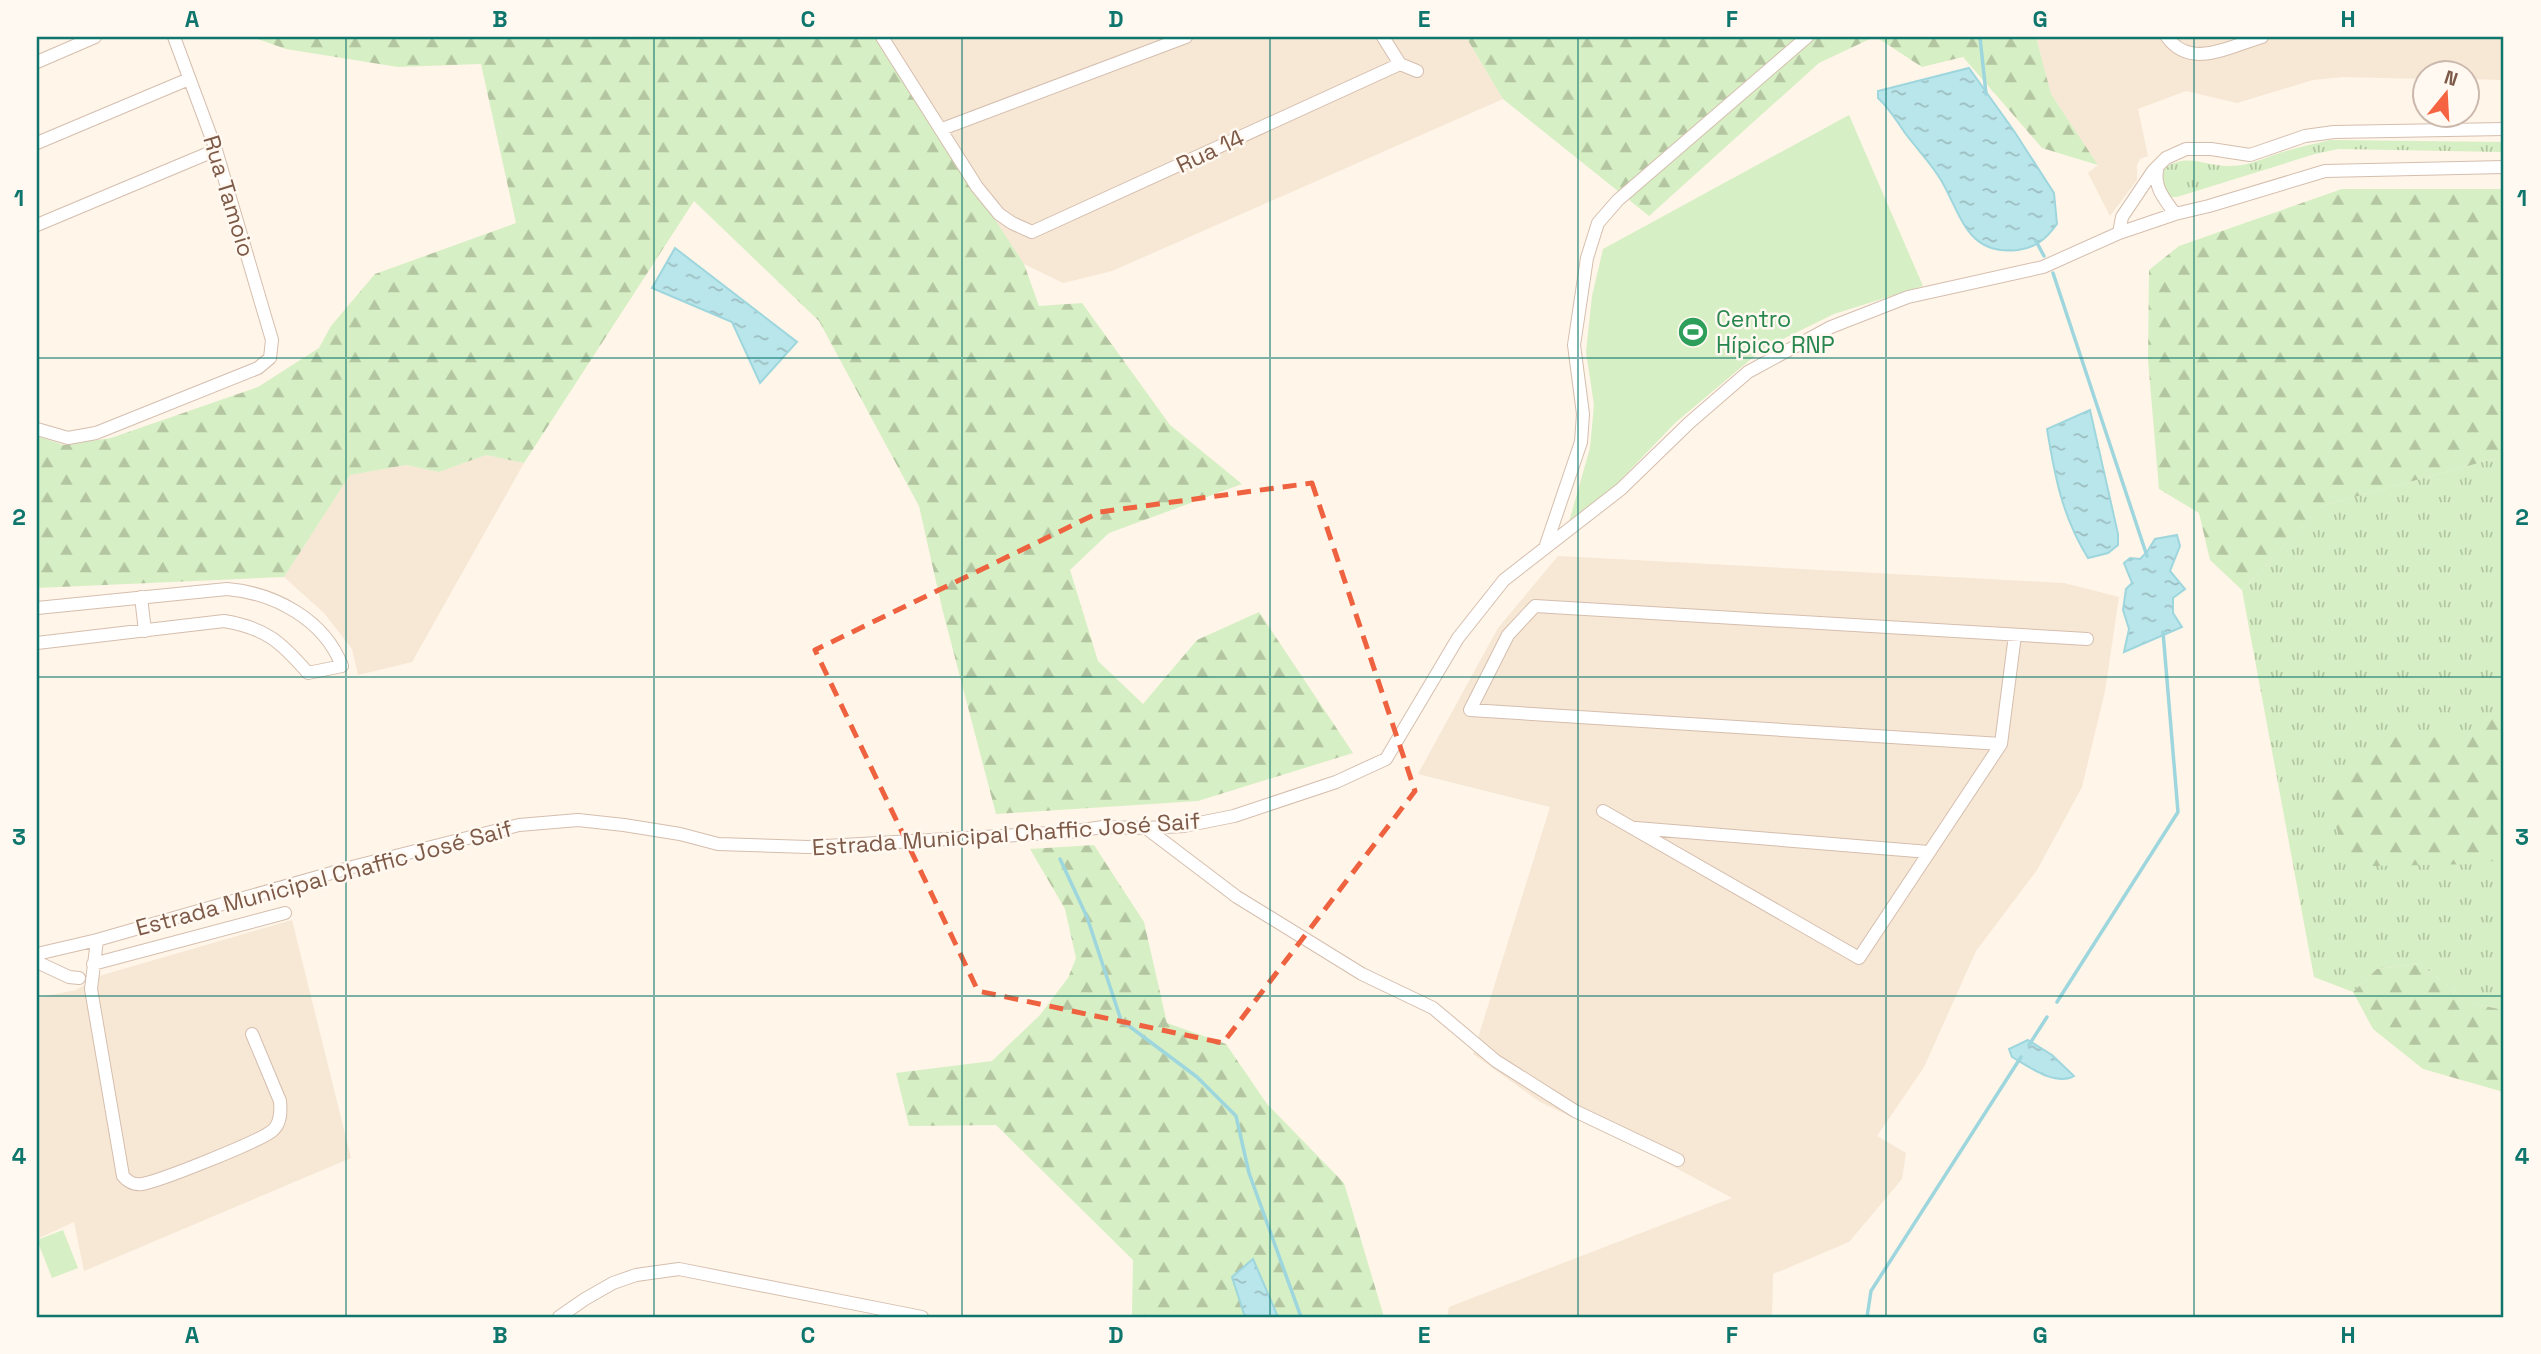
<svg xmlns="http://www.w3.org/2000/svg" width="2541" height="1354" font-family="'Space Grotesk',sans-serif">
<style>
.residential{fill:#f7e7d5}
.grass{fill:url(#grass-tufts)}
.forest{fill:url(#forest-firs)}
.green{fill:#d6efc4}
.water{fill:url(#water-ripples);stroke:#9ed6de;stroke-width:2}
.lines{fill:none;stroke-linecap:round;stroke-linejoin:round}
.stream{stroke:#9ed6de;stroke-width:3.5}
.minor-casing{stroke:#d5beae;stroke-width:14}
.minor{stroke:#fff;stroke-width:12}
.marked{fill:none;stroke:#ef6240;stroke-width:5;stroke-dasharray:14 9;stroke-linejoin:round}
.grid{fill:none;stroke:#0f766e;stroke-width:2;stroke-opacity:0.55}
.labels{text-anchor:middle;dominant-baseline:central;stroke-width:5;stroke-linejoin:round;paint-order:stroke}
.street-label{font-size:23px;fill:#7d5948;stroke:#fff9f1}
.leisure-label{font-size:23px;fill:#27864d;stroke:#fff9f1;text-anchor:start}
.neatline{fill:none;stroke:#0f766e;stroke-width:2.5}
.grid-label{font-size:23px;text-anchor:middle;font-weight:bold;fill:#0f766e}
</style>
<defs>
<pattern id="grass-tufts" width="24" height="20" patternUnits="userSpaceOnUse" patternTransform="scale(1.75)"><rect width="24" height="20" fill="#d6efc4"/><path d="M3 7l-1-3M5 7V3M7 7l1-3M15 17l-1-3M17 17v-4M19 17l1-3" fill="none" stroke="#b3c5a1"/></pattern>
<pattern id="forest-firs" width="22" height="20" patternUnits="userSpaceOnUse" patternTransform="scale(1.75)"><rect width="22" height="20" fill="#d6efc4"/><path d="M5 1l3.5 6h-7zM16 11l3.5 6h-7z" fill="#b3c5a1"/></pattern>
<pattern id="water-ripples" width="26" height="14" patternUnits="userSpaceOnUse" patternTransform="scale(1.75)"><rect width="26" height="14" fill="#b9e6eb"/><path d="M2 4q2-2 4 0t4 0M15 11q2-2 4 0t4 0" fill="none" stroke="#9cbdc0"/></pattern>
</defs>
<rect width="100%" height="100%" fill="#fff5e8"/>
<path class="residential" d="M 876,37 L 1466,37 L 1503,99 L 1112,271 L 1063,283 L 1024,264 Z
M 2036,37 L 2504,37 L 2504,80 L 2468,79 L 2468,74 L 2426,74 L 2425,79 L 2343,77 L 2313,80 L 2237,103 L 2186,91 L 2138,109 L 2148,156 L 2140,159 L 2137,165 L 2137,180 L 2110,216 L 2088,173 L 2098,165 L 2051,94 Z
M 486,455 L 524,463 L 412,662 L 358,675 L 352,649 L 324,613 L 284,577 L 350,475 L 406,465 L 439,472 Z
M 1558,556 L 2064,583 L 2119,597 L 2105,691 L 2082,787 L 2037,870 L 1976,951 L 1924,1067 L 1877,1136 L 1906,1153 L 1902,1179 L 1849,1242 L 1773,1274 L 1772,1317 L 1447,1317 L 1449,1307 L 1732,1198 L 1650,1154 L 1540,1102 L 1473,1054 L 1550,807 L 1418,774 L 1498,628 Z
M 292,920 L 351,1158 L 84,1271 L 74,1222 L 37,1239 L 37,998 L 76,990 L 99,976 Z"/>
<path class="grass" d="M 2330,140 L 2504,142 L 2504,152 L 2338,149 L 2315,154 L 2177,197 L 2169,197 L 2164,192 L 2161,171 C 2186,151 2201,166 2229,166 C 2244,166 2258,161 2271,156 C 2290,149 2310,145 2330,140 Z
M 2504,456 L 2504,1010 L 2470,1003 L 2420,964 L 2377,969 L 2353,992 L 2314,977 L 2242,590 L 2322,506 Z"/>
<path class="forest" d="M 252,37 L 876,37 L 1024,264 L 1039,306 L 1082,303 L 1170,425 L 1242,484 L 1109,533 L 1070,570 L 1098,661 L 1143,704 L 1197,640 L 1259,612 L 1353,753 L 1198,801 L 996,814 L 942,608 L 919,506 L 819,321 L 694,201 L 524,463 L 486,455 L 439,472 L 406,465 L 350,475 L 284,577 L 37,588 L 37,436 L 64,445 L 111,438 L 258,387 L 319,348 L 331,326 L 375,274 L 516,223 L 481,64 L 398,67 L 286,49 Z
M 1466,37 L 1874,37 L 1819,63 L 1649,216 L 1503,99 Z
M 1876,37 L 2036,37 L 2051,94 L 2098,165 L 2042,148 L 1963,57 L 1922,67 Z
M 2342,189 L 2504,189 L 2504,456 L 2322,506 L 2242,590 L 2210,560 L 2199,513 L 2159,489 L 2148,360 L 2149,270 L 2179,246 Z
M 2504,712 L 2504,859 L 2477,864 L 2373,866 L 2337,855 C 2345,832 2329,811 2315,794 L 2321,784 L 2345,781 L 2403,730 L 2419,739 L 2468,733 Z
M 1094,845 L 1144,922 L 1167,1023 L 1226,1044 L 1267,1104 L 1344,1183 L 1384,1317 L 1132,1317 L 1133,1260 L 996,1125 L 909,1126 L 896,1073 L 992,1061 L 1040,1015 L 1068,978 L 1076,958 L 1065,909 L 1030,849 Z
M 2420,964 L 2470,1003 L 2504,1010 L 2504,1098 L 2500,1091 L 2423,1069 L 2373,1029 L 2353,992 L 2377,969 Z"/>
<path class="green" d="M 1849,115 L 1923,286 L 1834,314 L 1763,349 L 1675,423 L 1609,492 L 1569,522 L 1590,448 L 1594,405 L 1586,352 L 1592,296 L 1603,249 Z
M 63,1230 L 78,1268 L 52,1278 L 37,1240 Z"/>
<path class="water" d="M 1969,68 L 2014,131 L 2054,193 L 2057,224 C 2047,238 2036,248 2018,250 C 1967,256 1962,216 1941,180 C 1931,163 1917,149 1905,133 C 1896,120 1890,109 1878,98 L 1878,91 Z
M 675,248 L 797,342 L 760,383 L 732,322 L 652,288 Z
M 2090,410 L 2118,534 L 2118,545 L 2108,553 L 2088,558 C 2062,516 2055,477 2047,429 Z
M 2177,535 L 2180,546 L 2170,571 L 2185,589 L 2173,598 L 2173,613 L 2182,627 L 2124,652 L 2129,629 L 2123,610 L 2126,589 L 2132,583 L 2124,563 L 2130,558 L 2140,559 L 2147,552 L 2155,539 Z
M 2028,1040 L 2052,1055 L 2074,1076 C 2056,1087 2028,1066 2012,1057 L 2009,1049 Z
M 1253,1259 L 1278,1317 L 1245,1317 L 1232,1277 Z"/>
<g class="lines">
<path class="stream" d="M 1980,37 L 1986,94
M 2036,241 L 2044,256
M 2053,273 L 2147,556
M 1060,859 L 1087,917 L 1121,1020 L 1197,1077 L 1236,1116 L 1249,1173 L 1301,1317
M 2057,1002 L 2178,812 L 2163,632
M 2029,1045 L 2047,1017
M 1867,1317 L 1871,1291 L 2021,1057"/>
<g class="minor-casing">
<path id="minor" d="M 882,37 L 977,187 L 999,214 L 1012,223 L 1032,232 L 1400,64
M 1383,37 L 1400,64 L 1417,71
M 2167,37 C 2191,70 2230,46 2262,37
M 37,62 L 95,37
M 942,129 L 1186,37
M 37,143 L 189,79
M 2158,166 C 2152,186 2164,198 2175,214
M 37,225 L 216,150
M 2119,233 L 2122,217 L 2153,171 L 2166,158 L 2186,149 L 2211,149 L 2250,155 L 2305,136 L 2334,132 L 2504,129
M 37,429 L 68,438 L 96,433 L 258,368 L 270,358 L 272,340 L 216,150 L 174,37
M 1546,545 L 1581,442 L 1583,414 L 1574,345 L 1587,258 L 1598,223 L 1618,200 L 1807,37
M 141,597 L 145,631
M 37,608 L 227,589 C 274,593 324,619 342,666 L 308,673 C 281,642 266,628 224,621 L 37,643
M 2001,744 L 1470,710 L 1508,635 L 1535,606 L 2087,639
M 1603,811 L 1859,958 L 2001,744 L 2015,635
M 1146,828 L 1237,897 L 1362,974 L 1433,1008 L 1496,1061 L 1575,1111 L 1678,1160
M 1636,828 L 1929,852
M 97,940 L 91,989 L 123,1176 C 128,1182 133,1185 142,1184 C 160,1181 258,1142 272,1131 C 281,1124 281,1112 280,1101 L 252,1034
M 37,954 L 97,940 L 356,866 L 519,825 L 578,820 L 624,825 L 680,834 L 718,844 L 808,847 L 1069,832 L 1103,827 L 1146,828 L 1184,826 L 1234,816 L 1336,782 L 1386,759 L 1458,638 L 1504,580 L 1621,489 L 1689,423 L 1748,372 L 1831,327 L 1908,297 L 2043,267 L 2119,233 L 2175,214 L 2209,206 L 2325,171 L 2504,167
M 37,962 L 69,977 L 79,978
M 93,964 L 285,913
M 559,1317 L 585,1299 L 613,1283 L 636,1275 L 679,1269 L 922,1317"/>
</g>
<use href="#minor" class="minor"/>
</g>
<path class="marked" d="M 1312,483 L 1415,791 L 1223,1043 L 978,991 L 815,650 L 1100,512 Z"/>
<path class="grid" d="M 346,37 L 346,1317M 654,37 L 654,1317M 962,37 L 962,1317M 1270,37 L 1270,1317M 1578,37 L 1578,1317M 1886,37 L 1886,1317M 2194,37 L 2194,1317M 37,358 L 2504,358M 37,677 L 2504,677M 37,996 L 2504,996"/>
<defs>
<g id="stadium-disc" transform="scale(1.575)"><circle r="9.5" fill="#2e9e5b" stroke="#fff9f1"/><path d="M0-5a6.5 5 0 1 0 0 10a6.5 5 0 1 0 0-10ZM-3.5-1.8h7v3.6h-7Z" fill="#fff"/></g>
</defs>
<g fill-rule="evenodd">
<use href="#stadium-disc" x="1693" y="332"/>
</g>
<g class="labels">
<g class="street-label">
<text transform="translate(1210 151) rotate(-25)">Rua 14</text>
<text transform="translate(229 196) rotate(73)">Rua Tamoio</text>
<text transform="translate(1006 834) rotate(-4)">Estrada Municipal Chaffic José Saif</text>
<text transform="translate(324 878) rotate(-15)">Estrada Municipal Chaffic José Saif</text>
</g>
<g class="leisure-label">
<text x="1716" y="319">Centro<tspan x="1716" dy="26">Hípico RNP</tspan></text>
</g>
</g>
<rect width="2541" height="1354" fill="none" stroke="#fff9f1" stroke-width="77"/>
<g transform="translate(2446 94) rotate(18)"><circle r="33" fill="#fff9f1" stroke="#cbb9ad" stroke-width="2"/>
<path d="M0-5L12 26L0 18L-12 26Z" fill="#f56340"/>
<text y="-10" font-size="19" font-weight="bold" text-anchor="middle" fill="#7d5948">N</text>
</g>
<rect x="38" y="38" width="2464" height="1278" class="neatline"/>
<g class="grid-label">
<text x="192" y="27">A</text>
<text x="500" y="27">B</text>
<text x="808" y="27">C</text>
<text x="1116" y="27">D</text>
<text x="1424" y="27">E</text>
<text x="1732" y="27">F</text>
<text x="2040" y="27">G</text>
<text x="2348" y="27">H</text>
<text x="19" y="206">1</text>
<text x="2522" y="206">1</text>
<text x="19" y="525">2</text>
<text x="2522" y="525">2</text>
<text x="19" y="845">3</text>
<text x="2522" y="845">3</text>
<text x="19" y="1164">4</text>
<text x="2522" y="1164">4</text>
<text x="192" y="1343">A</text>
<text x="500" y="1343">B</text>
<text x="808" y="1343">C</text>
<text x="1116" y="1343">D</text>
<text x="1424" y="1343">E</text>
<text x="1732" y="1343">F</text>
<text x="2040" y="1343">G</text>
<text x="2348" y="1343">H</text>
</g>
</svg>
